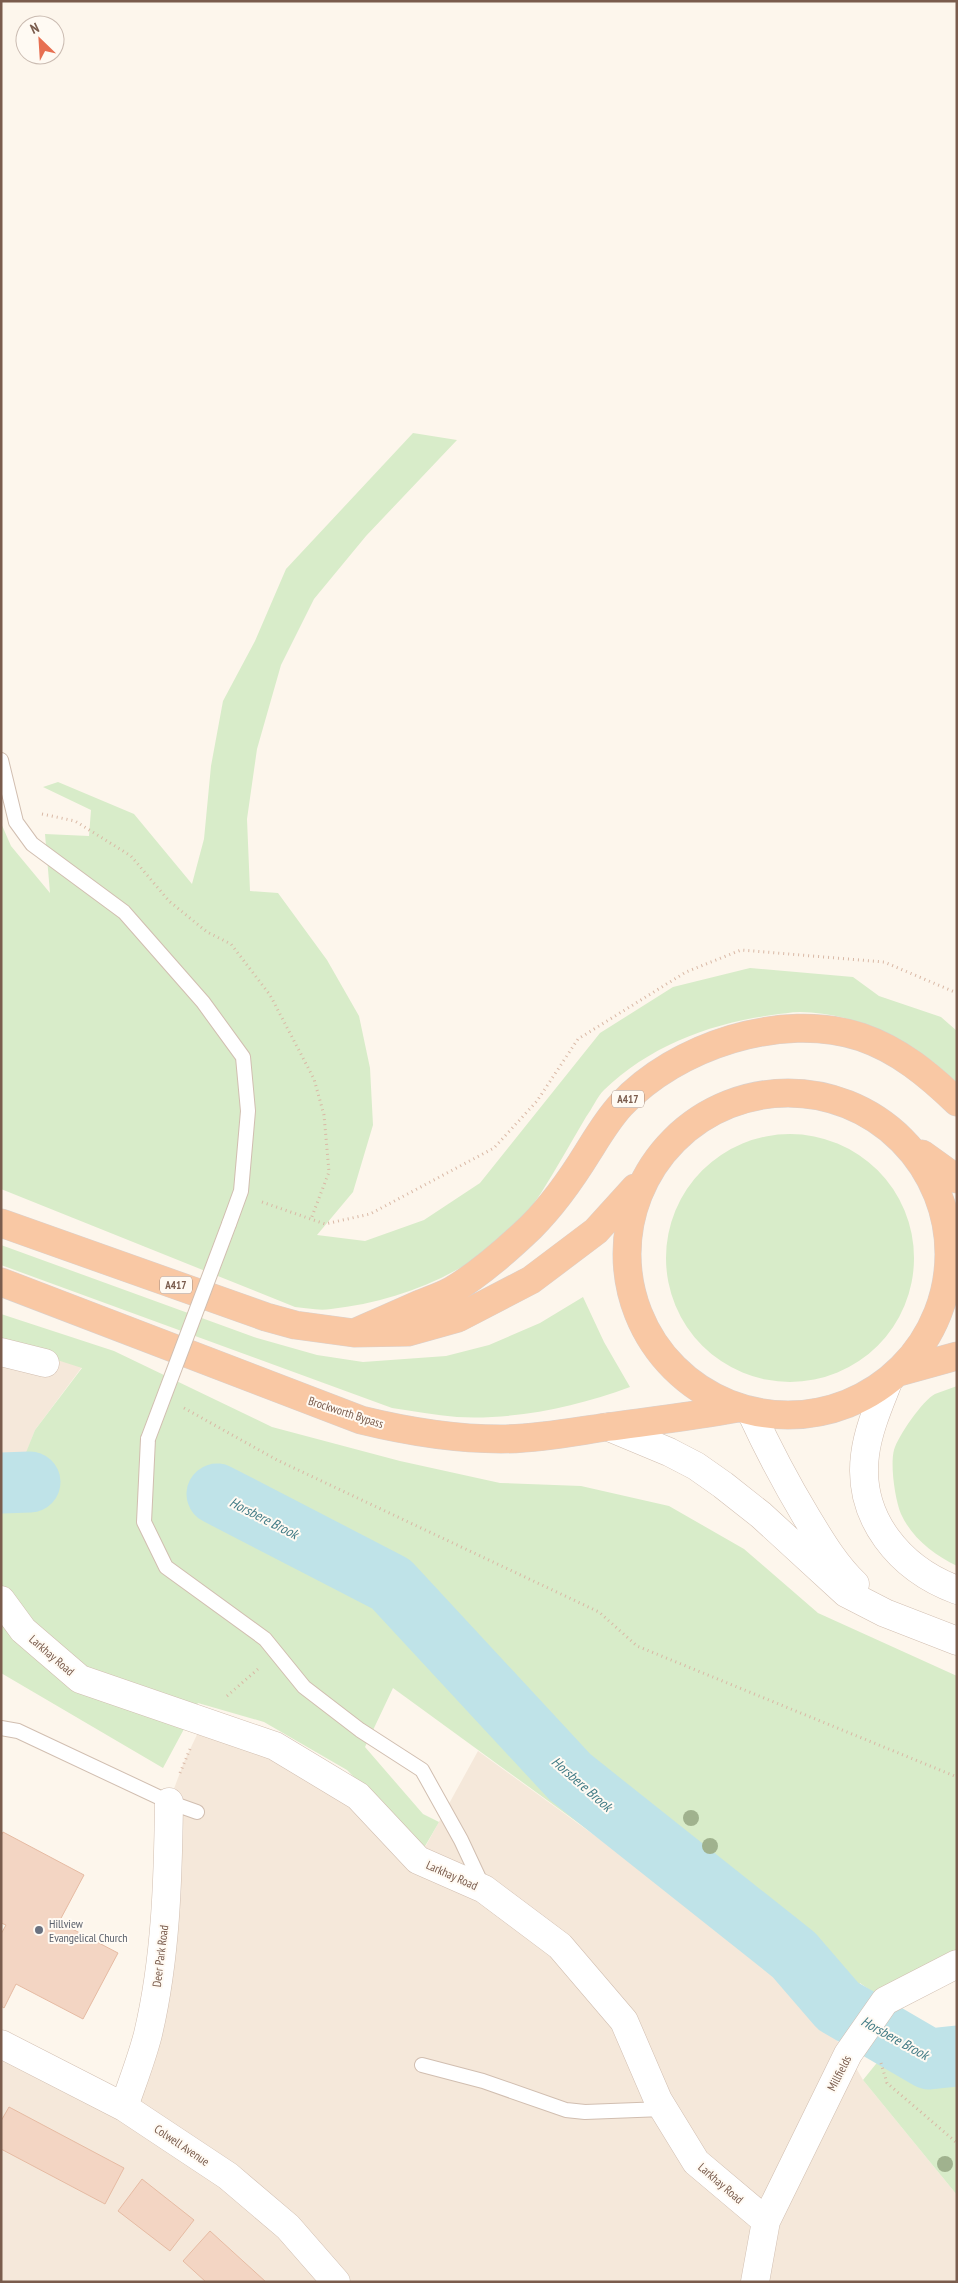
<svg xmlns="http://www.w3.org/2000/svg" width="958" height="2283" font-family="'PT Sans Narrow',sans-serif">
<style>
.residential{fill:#f5e8da}
.green{fill:#d8ecc9}
.lines{fill:none;stroke-linecap:round;stroke-linejoin:round}
.river{stroke:#bfe3e8;stroke-width:61}
.building{fill:#f3d5c3;stroke:#e6bba3}
.service-casing{stroke:#d1beb0;stroke-width:16}
.minor-casing{stroke:#d1beb0;stroke-width:29}
.tertiary-casing{stroke:#d1beb0;stroke-width:29}
.trunk-casing{stroke:#dad1cd;stroke-width:29}
.path{stroke:#d9b8a5;stroke-width:3;stroke-dasharray:1 4;stroke-linecap:butt}
.service{stroke:#fff;stroke-width:14}
.minor{stroke:#fff;stroke-width:28}
.tertiary{stroke:#fff;stroke-width:28}
.trunk{stroke:#f9c8a4;stroke-width:28}
.service-bridge-casing{stroke:#d1beb0;stroke-width:16;stroke-linecap:butt}
.service-bridge{stroke:#fff;stroke-width:14}
.tree{fill:#a0b28e}
.worship-dot{fill:#6b7280;stroke:#fffaf3;stroke-width:2}
.labels{text-anchor:middle;dominant-baseline:central;stroke-width:4;stroke-linejoin:round;paint-order:stroke}
.shield{fill:#fffaf3;stroke:#a28b7f;stroke-width:1}
.shield-label{font-size:11px;font-weight:bold;fill:#7a5c4d}
.street-label{font-size:12px;fill:#7a5c4d;stroke:#fffaf3}
.worship-label{font-size:12px;fill:#5b616d;stroke:#fffaf3;text-anchor:start}
.water-label{font-size:14px;font-style:italic;fill:#437c86;stroke:#fffaf3}
</style>
<rect width="100%" height="100%" fill="#fdf6ec"/>
<path class="residential" d="M 1,1342 L 82,1367 L 35,1430 L 1,1518 Z
M 204,1720 L 275,1746 L 418,1860 L 478,1751 L 775,1966 L 848,2054 L 863,2080 L 957,2195 L 957,2282 L 1,2282 L 1,2044 L 124,2106 L 148,2035 L 169,1802 L 184,1762 Z"/>
<path class="green" d="M 413,433 L 457,440 L 366,536 L 314,599 L 281,665 L 257,749 L 247,819 L 250,891 L 278,893 L 327,960 L 359,1016 L 370,1068 L 373,1125 L 353,1192 L 317,1235 L 365,1241 L 424,1220 L 480,1183 L 600,1033 L 673,987 L 750,968 L 853,977 L 879,996 L 941,1017 L 957,1031 L 957,1083 C 916,1042 859,1013 800,1012 C 791,1012 781,1014 772,1015 C 711,1023 649,1046 604,1090 C 597,1097 592,1109 586,1117 C 571,1142 557,1168 541,1193 C 496,1263 411,1300 331,1309 C 319,1311 306,1308 295,1307 L 1,1189 L 1,823 L 11,846 L 50,893 L 45,834 L 89,836 L 91,810 L 43,787 L 58,782 L 134,814 L 192,884 L 204,839 L 211,766 L 223,701 L 255,641 L 286,569 Z
M666 1258a124 124 0 1 1 248 0a124 124 0 1 1-248 0Z
M 1,1245 L 257,1338 L 317,1355 L 363,1362 L 446,1356 L 489,1345 L 540,1323 L 583,1297 L 604,1342 L 630,1387 C 576,1407 516,1420 457,1417 C 435,1415 414,1411 392,1408 L 1,1265 Z
M 1,1314 L 114,1351 L 272,1427 L 400,1461 L 500,1483 L 581,1486 L 669,1506 L 744,1549 L 818,1613 L 957,1676 L 957,1964 L 885,2001 L 860,1983 L 831,2034 L 775,1966 L 393,1688 L 365,1747 L 423,1814 L 439,1822 L 424,1848 L 347,1770 L 264,1722 L 198,1703 L 163,1768 L 1,1673 L 1,1515 L 35,1430 L 82,1368 L 1,1342 Z
M 957,1386 L 957,1566 C 934,1555 912,1538 901,1514 C 895,1500 890,1465 894,1450 C 898,1436 923,1400 935,1394 C 942,1391 950,1389 957,1386 Z
M 899,2043 L 929,2059 L 957,2056 L 957,2195 L 863,2080 L 880,2059 Z"/>
<g class="lines">
<path class="river" d="M 1,1483 L 30,1482
M 217,1494 L 391,1584 L 570,1777 L 794,1955 L 838,2006 L 929,2059 L 957,2056"/>
</g>
<path class="building" d="M 3,1832 L 84,1875 L 59,1922 L 118,1953 L 83,2019 L 16,1984 L 4,2008 L 1,2006 L 1,1934 L 6,1925 L 1,1923 L 1,1836 Z
M 9,2107 L 124,2168 L 105,2204 L 1,2149 L 1,2121 Z
M 142,2179 L 194,2220 L 170,2251 L 118,2211 Z
M 210,2231 L 266,2282 L 206,2282 L 183,2261 Z"/>
<g class="lines">
<g class="service-casing">
<path id="service" d="M 1,760 L 16,822 L 32,844 L 124,912 L 203,1002 L 243,1057 L 248,1111 L 241,1191 L 229,1224
M 148,1439 L 144,1522 L 166,1567 L 265,1639 L 304,1687 L 360,1730 L 422,1770 L 461,1840 L 483,1887
M 1,1728 L 18,1731 L 169,1802 L 197,1812
M 422,2065 L 483,2081 L 566,2110 L 585,2112 L 663,2109"/>
</g>
<g class="minor-casing">
<path id="minor" d="M 1,1352 L 45,1363
M 1,1600 L 23,1630 L 80,1679 L 275,1746 L 358,1796 L 418,1860 L 484,1889 L 560,1946 L 624,2021 L 658,2100 L 696,2162 L 766,2221 L 755,2282
M 1,2044 L 124,2107 L 228,2176 L 288,2227 L 336,2282
M 124,2107 C 132,2083 142,2058 148,2034 C 166,1958 168,1879 169,1802
M 766,2221 L 848,2054 L 885,2001 L 957,1964"/>
</g>
<g class="tertiary-casing">
<path id="tertiary" d="M 888,1382 C 879,1405 868,1430 865,1455 C 857,1518 900,1569 957,1590
M 751,1412 C 768,1449 786,1483 807,1518 C 821,1541 835,1565 855,1584
M 609,1427 L 669,1452 L 696,1466 L 723,1485 L 761,1515 L 846,1593 L 885,1613 L 957,1641"/>
</g>
<g class="trunk-casing">
<path id="trunk" d="M627 1254a161 161 0 1 1 322 0a161 161 0 1 1-322 0Z
M 922,1154 L 957,1179
M 1,1223 L 266,1317 L 295,1325 L 354,1333 L 408,1332 L 458,1318 L 531,1280 L 596,1231 L 635,1188
M 1,1282 L 361,1420 C 406,1431 454,1439 501,1439 C 536,1439 572,1432 607,1427 C 651,1421 695,1416 738,1408
M 354,1333 C 376,1323 398,1314 420,1304 C 430,1300 442,1296 451,1291 C 480,1274 507,1250 531,1227 C 553,1205 572,1178 588,1152 C 598,1136 608,1119 621,1105 C 676,1046 781,1011 861,1037 C 899,1050 929,1075 957,1102
M 899,1372 L 957,1356"/>
</g>
<path class="path" d="M 42,814 L 75,821 L 131,856 L 169,901 L 207,932 L 231,944 L 270,995 L 314,1079 L 324,1115 L 329,1172 L 311,1219
M 262,1202 L 325,1224 L 370,1214 L 494,1148 L 537,1101 L 578,1039 L 686,972 L 741,950 L 884,962 L 957,993
M 184,1408 L 277,1460 L 599,1612 L 637,1646 L 957,1777
M 227,1696 L 258,1669
M 180,1773 L 190,1749
M 881,2063 L 887,2083 L 957,2143"/>
<use href="#service" class="service"/>
<use href="#minor" class="minor"/>
<use href="#tertiary" class="tertiary"/>
<use href="#trunk" class="trunk"/>
<g class="service-bridge-casing">
<path id="service-bridge" d="M 148,1439 L 229,1224"/>
</g>
<use href="#service-bridge" class="service-bridge"/>
</g>
<g class="tree">
<circle cx="691" cy="1818" r="8"/>
<circle cx="710" cy="1846" r="8"/>
<circle cx="945" cy="2164" r="8"/>
</g>
<circle class="worship-dot" cx="39" cy="1930" r="5"/>
<g class="labels">
<g class="shield">
<rect x="612" y="1090.5" width="32" height="17" rx="4"/>
<rect x="160" y="1276.5" width="32" height="17" rx="4"/>
</g>
<g class="shield-label">
<text x="628" y="1099">A417</text>
<text x="176" y="1285">A417</text>
</g>
<g class="street-label">
<text transform="translate(346 1412) rotate(18)">Brockworth Bypass</text>
<text transform="translate(52 1655) rotate(41)">Larkhay Road</text>
<text transform="translate(452 1875) rotate(24)">Larkhay Road</text>
<text transform="translate(160 1956) rotate(-83)">Deer Park Road</text>
<text transform="translate(839 2073) rotate(-63)">Millfields</text>
<text transform="translate(182 2145) rotate(34)">Colwell Avenue</text>
<text transform="translate(721 2183) rotate(41)">Larkhay Road</text>
</g>
<g class="worship-label">
<text x="49" y="1923">Hillview<tspan x="49" dy="14">Evangelical Church</tspan></text>
</g>
<g class="water-label">
<text transform="translate(264 1518) rotate(27)">Horsbere Brook</text>
<text transform="translate(582 1784) rotate(41)">Horsbere Brook</text>
<text transform="translate(895 2038) rotate(29)">Horsbere Brook</text>
</g>
</g>
<rect width="958" height="2283" fill="none" stroke="#7a5c4d" stroke-width="5"/>
<g transform="translate(40 40) rotate(335)"><circle r="24" fill="#fffaf3" stroke="#cabbb1"/>
<path d="M0-4L9 19L0 12L-9 19Z" fill="#e76f51"/>
<text y="-8" font-size="14" font-weight="bold" text-anchor="middle" fill="#7a5c4d">N</text>
</g>
</svg>
